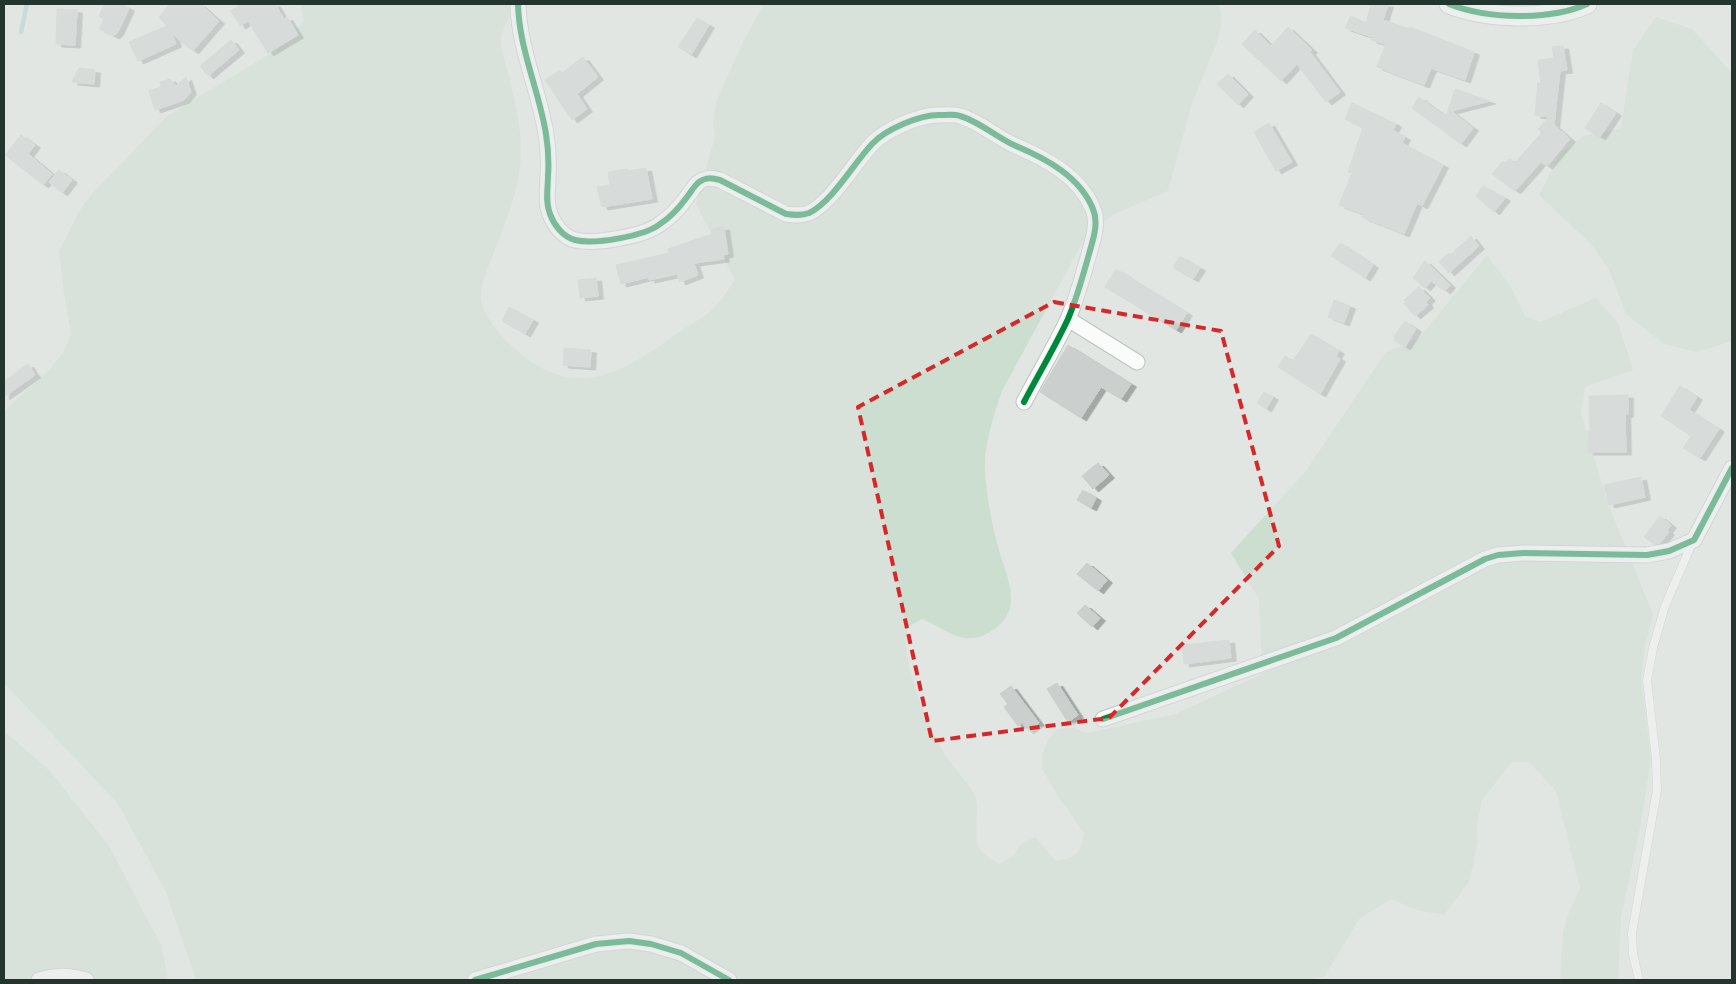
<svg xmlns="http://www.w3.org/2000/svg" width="1736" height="984" font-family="'Nunito Sans',sans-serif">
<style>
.green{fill:#ccdecf}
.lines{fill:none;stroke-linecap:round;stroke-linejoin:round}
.stream{stroke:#a6cfcf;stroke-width:4.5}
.building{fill:#cbcfcd;stroke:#cacecc;filter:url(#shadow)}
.service-casing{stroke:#bec3c0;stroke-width:9}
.minor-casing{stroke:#bec3c0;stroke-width:17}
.tertiary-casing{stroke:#bec3c0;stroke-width:21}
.service{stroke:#fafbfb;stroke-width:8}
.minor{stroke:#fafbfb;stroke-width:15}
.tertiary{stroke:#fafbfb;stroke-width:19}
.cycleway-casing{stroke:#eef5f1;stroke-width:9}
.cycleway{stroke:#00873e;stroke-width:6}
.marked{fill:none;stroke:#d62828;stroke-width:4;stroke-dasharray:10 6;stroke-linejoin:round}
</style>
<defs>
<filter id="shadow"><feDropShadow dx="5.5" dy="3" stdDeviation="0" flood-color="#0004"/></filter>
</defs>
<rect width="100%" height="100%" fill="#e1e6e3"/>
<path class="green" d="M 300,4 L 512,4 C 513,18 502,26 501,39 C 500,47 506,64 508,72 C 516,107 525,137 519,173 C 515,200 504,226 494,252 C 489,265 480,284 481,298 C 482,315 502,337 514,348 C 571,400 617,377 672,337 C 684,328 700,320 712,310 C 721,302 728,289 735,280 L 696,204 L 715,137 L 713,121 L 717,100 L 744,40 L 764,4 L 1219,4 L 1222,21 L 1217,42 L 1192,103 L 1168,191 L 1119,212 L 1097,225 L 1081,245 L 1002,391 C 994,415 983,447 985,472 C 986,492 992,524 997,543 C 1002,563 1012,582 1011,602 C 1010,623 984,641 964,638 C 950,636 936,624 922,619 L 908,627 C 907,631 906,637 906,642 C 905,670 931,736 948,759 C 957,772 968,782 975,796 C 977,800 977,806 977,811 C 977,840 970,849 1000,864 L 1013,856 L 1021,844 L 1035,837 L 1056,861 C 1076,857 1081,854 1084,833 L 1057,795 L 1042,768 L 1042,754 L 1048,740 L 1057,729 L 1073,727 L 1087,733 L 1175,714 L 1262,674 L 1259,599 L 1231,553 L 1305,472 L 1386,352 L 1419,338 L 1487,255 L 1511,287 L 1525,316 L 1540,322 L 1596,298 L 1618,323 L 1633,370 L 1585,387 L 1581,413 L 1608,504 L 1653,614 L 1645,646 L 1641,678 L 1651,761 L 1639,833 L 1621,917 L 1618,980 L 1562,980 L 1560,977 L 1563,932 L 1569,913 L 1580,888 L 1556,791 L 1529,762 L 1512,762 L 1482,800 L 1477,824 L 1478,842 L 1469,882 L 1444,915 L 1416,910 L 1391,899 L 1360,918 L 1324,977 L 1306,980 L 196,980 L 166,892 L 118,804 L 4,683 L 4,411 L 49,370 L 63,353 L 71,334 L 64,293 L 59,251 L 78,213 L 90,196 L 167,116 L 278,49 L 304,20 Z
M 1656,17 L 1692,29 L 1732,73 L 1732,341 L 1697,352 L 1664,344 L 1626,314 L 1609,270 L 1592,245 L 1539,195 L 1559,155 L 1584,136 L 1621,128 L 1633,50 Z
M 4,731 L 50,771 L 109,846 L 162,947 L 168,980 L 4,980 Z"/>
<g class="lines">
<path class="stream" d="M 21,32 L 27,4"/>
</g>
<path class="building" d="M 105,4 L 121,4 L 129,8 L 118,32 L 114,36 L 99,29 L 104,19 L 99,16 Z
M 170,4 L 200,4 L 219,21 L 193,51 L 182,42 L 181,42 L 172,32 L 176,44 L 138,61 L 129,42 L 167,26 L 159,17 Z
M 242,4 L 275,4 L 284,19 L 287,17 L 298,35 L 268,53 L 248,21 L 240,26 L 231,11 Z
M 1371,4 L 1388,4 L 1383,20 L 1410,29 L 1410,27 L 1474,52 L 1465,80 L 1431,68 L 1424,85 L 1377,67 L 1386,44 L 1371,40 L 1372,37 L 1345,28 L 1351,16 L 1366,23 Z
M 57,9 L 77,10 L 75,45 L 56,44 Z
M 697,18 L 709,25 L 691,55 L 678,47 Z
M 1288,27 L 1312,50 L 1310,52 L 1340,92 L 1326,102 L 1297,64 L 1281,81 L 1242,44 L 1255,30 L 1271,46 Z
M 231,40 L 239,50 L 208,76 L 200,66 Z
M 1563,46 L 1567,70 L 1560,71 L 1554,125 L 1570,139 L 1547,166 L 1541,162 L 1515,191 L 1492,174 L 1503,161 L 1505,163 L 1510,158 L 1515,163 L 1542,132 L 1538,129 L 1549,117 L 1535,115 L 1538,83 L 1541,84 L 1538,60 L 1554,58 L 1552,47 Z
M 583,57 L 598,77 L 577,94 L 587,109 L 572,120 L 545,80 L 560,70 L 562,73 Z
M 79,68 L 95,70 L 94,84 L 72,82 Z
M 1228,74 L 1248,94 L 1238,105 L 1217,84 Z
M 186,77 L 191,92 L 184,100 L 155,110 L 149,91 L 161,87 L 160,82 L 170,79 L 176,86 Z
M 1455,89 L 1490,101 L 1451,111 L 1473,128 L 1461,144 L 1412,108 L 1419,97 L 1446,117 Z
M 1352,103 L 1396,124 L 1393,130 L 1405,137 L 1402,143 L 1443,165 L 1422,206 L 1417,203 L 1404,234 L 1362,217 L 1363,214 L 1339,205 L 1352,173 L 1348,172 L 1363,128 L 1345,119 Z
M 1601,103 L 1616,113 L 1600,137 L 1585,128 Z
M 1269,123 L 1292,162 L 1276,171 L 1254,132 Z
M 21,135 L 35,145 L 28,154 L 52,174 L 43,185 L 5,155 Z
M 646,168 L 652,199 L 602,207 L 597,187 L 610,185 L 608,172 L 627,169 L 628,171 Z
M 59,170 L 72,180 L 62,193 L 49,182 Z
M 1483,186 L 1505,198 L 1494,212 L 1476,196 Z
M 724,227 L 728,254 L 723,255 L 724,259 L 694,263 L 698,275 L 680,282 L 677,274 L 649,280 L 649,277 L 621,284 L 616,265 L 669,253 L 668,249 L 712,234 L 711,229 Z
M 1471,236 L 1479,246 L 1449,273 L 1439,262 L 1449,253 L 1450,255 Z
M 1340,243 L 1373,265 L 1365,278 L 1331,256 Z
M 1180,256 L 1200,268 L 1193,279 L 1173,268 Z
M 1425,261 L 1450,285 L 1445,291 L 1431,281 L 1425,288 L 1413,278 Z
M 1116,269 L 1187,313 L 1176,330 L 1105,287 Z
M 596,278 L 598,296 L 580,298 L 578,280 Z
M 1419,287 L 1430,298 L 1426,302 L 1428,305 L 1415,316 L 1404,304 L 1406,302 L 1404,300 Z
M 1334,300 L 1350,306 L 1344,323 L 1328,317 Z
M 509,307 L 533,320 L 525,334 L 502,321 Z
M 1405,321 L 1416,329 L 1405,347 L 1394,340 L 1396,337 L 1394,336 Z
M 1311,334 L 1339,351 L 1336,356 L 1340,359 L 1320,394 L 1278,367 L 1285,356 L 1293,361 Z
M 1068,345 L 1131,384 L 1121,399 L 1101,387 L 1081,418 L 1040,392 Z
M 564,348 L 591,350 L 590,367 L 563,365 Z
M 28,364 L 35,375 L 4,397 L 4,381 Z
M 1680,386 L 1697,397 L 1689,410 L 1719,429 L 1700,458 L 1683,448 L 1691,436 L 1661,416 Z
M 1264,392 L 1273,397 L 1266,409 L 1257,403 Z
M 1628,395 L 1628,414 L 1625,415 L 1626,452 L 1588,452 L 1588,431 L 1590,431 L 1589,396 Z
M 1098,463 L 1109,475 L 1093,489 L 1082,476 Z
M 1641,477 L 1645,497 L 1609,505 L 1604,485 Z
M 1083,490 L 1096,498 L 1091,508 L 1077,500 Z
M 1660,516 L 1671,525 L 1667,530 L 1669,532 L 1660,543 L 1654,544 L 1644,537 Z
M 1087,563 L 1107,580 L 1098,591 L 1077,574 Z
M 1085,605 L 1100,618 L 1092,627 L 1077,613 Z
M 1229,640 L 1231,658 L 1184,664 L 1182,645 Z
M 1057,683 L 1078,715 L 1068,722 L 1047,689 Z
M 1011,686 L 1039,723 L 1028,731 L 1022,723 L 1018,726 L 1004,707 L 1008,704 L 1000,694 Z"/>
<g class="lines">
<g class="service-casing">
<path id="service" d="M 1639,980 L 1633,954 L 1632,933 L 1657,790 L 1656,759 L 1647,680 L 1653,648 L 1665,606 L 1693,541"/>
</g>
<g class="minor-casing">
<path id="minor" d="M 518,4 C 519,49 539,90 546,134 C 548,147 549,162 548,176 C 548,188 545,202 550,214 C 554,225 563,237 575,240 C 594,245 645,236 660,224 C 671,217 679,208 687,197 C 691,192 694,186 699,182 C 706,177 712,178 720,180 L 786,214 C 794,215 801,216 809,213 C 832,202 854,163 872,144 C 886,129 921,114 941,115 C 947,115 954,114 960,116 C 979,121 997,138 1016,146 C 1047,159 1080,177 1093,209 C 1099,223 1093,240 1089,254 C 1083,276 1077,298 1068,319 C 1055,347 1038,375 1024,402
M 1068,319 L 1137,362
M 1103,719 L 1336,638 L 1485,559 L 1498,555 L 1523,553 L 1647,555 L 1669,551 L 1694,540 L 1732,468
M 39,980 C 58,975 66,975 86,980
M 475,980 L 596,944 L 629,941 L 651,944 L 681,953 L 729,980"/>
</g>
<g class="tertiary-casing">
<path id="tertiary" d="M 1449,4 C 1487,19 1549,21 1587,4"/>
</g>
<use href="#service" class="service"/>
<use href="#minor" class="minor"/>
<use href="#tertiary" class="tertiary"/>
<g class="cycleway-casing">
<path id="cycleway" d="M 518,4 C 519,49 539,90 546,134 C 548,147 549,162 548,176 C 548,188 545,202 550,214 C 554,225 563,237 575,240 C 594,245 645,236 660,224 C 671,217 679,208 687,197 C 691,192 694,186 699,182 C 706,177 712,178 720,180 L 786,214 C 794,215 801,216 809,213 C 832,202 854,163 872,144 C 886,129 921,114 941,115 C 947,115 954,114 960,116 C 979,121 997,138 1016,146 C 1047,159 1080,177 1093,209 C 1099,223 1093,240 1089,254 C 1083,276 1077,298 1068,319 C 1055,347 1038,375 1024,402
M 1449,4 C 1487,19 1549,21 1587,4
M 1103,719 L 1336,638 L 1485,559 L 1498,555 L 1523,553 L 1647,555 L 1669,551 L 1694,540 L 1732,468
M 475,980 L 596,944 L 629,941 L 651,944 L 681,953 L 729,980"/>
</g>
<use href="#cycleway" class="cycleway"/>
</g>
<path d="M0 0H1736V984H0ZM 1054,302 L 1221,331 L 1279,546 L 1109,718 L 932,741 L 858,407 Z" fill="#e1e6e3" fill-opacity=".55" fill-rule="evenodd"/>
<path class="marked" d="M 1054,302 L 1221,331 L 1279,546 L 1109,718 L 932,741 L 858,407 Z"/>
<rect width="1736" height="984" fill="none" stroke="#22352e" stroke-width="10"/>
</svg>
